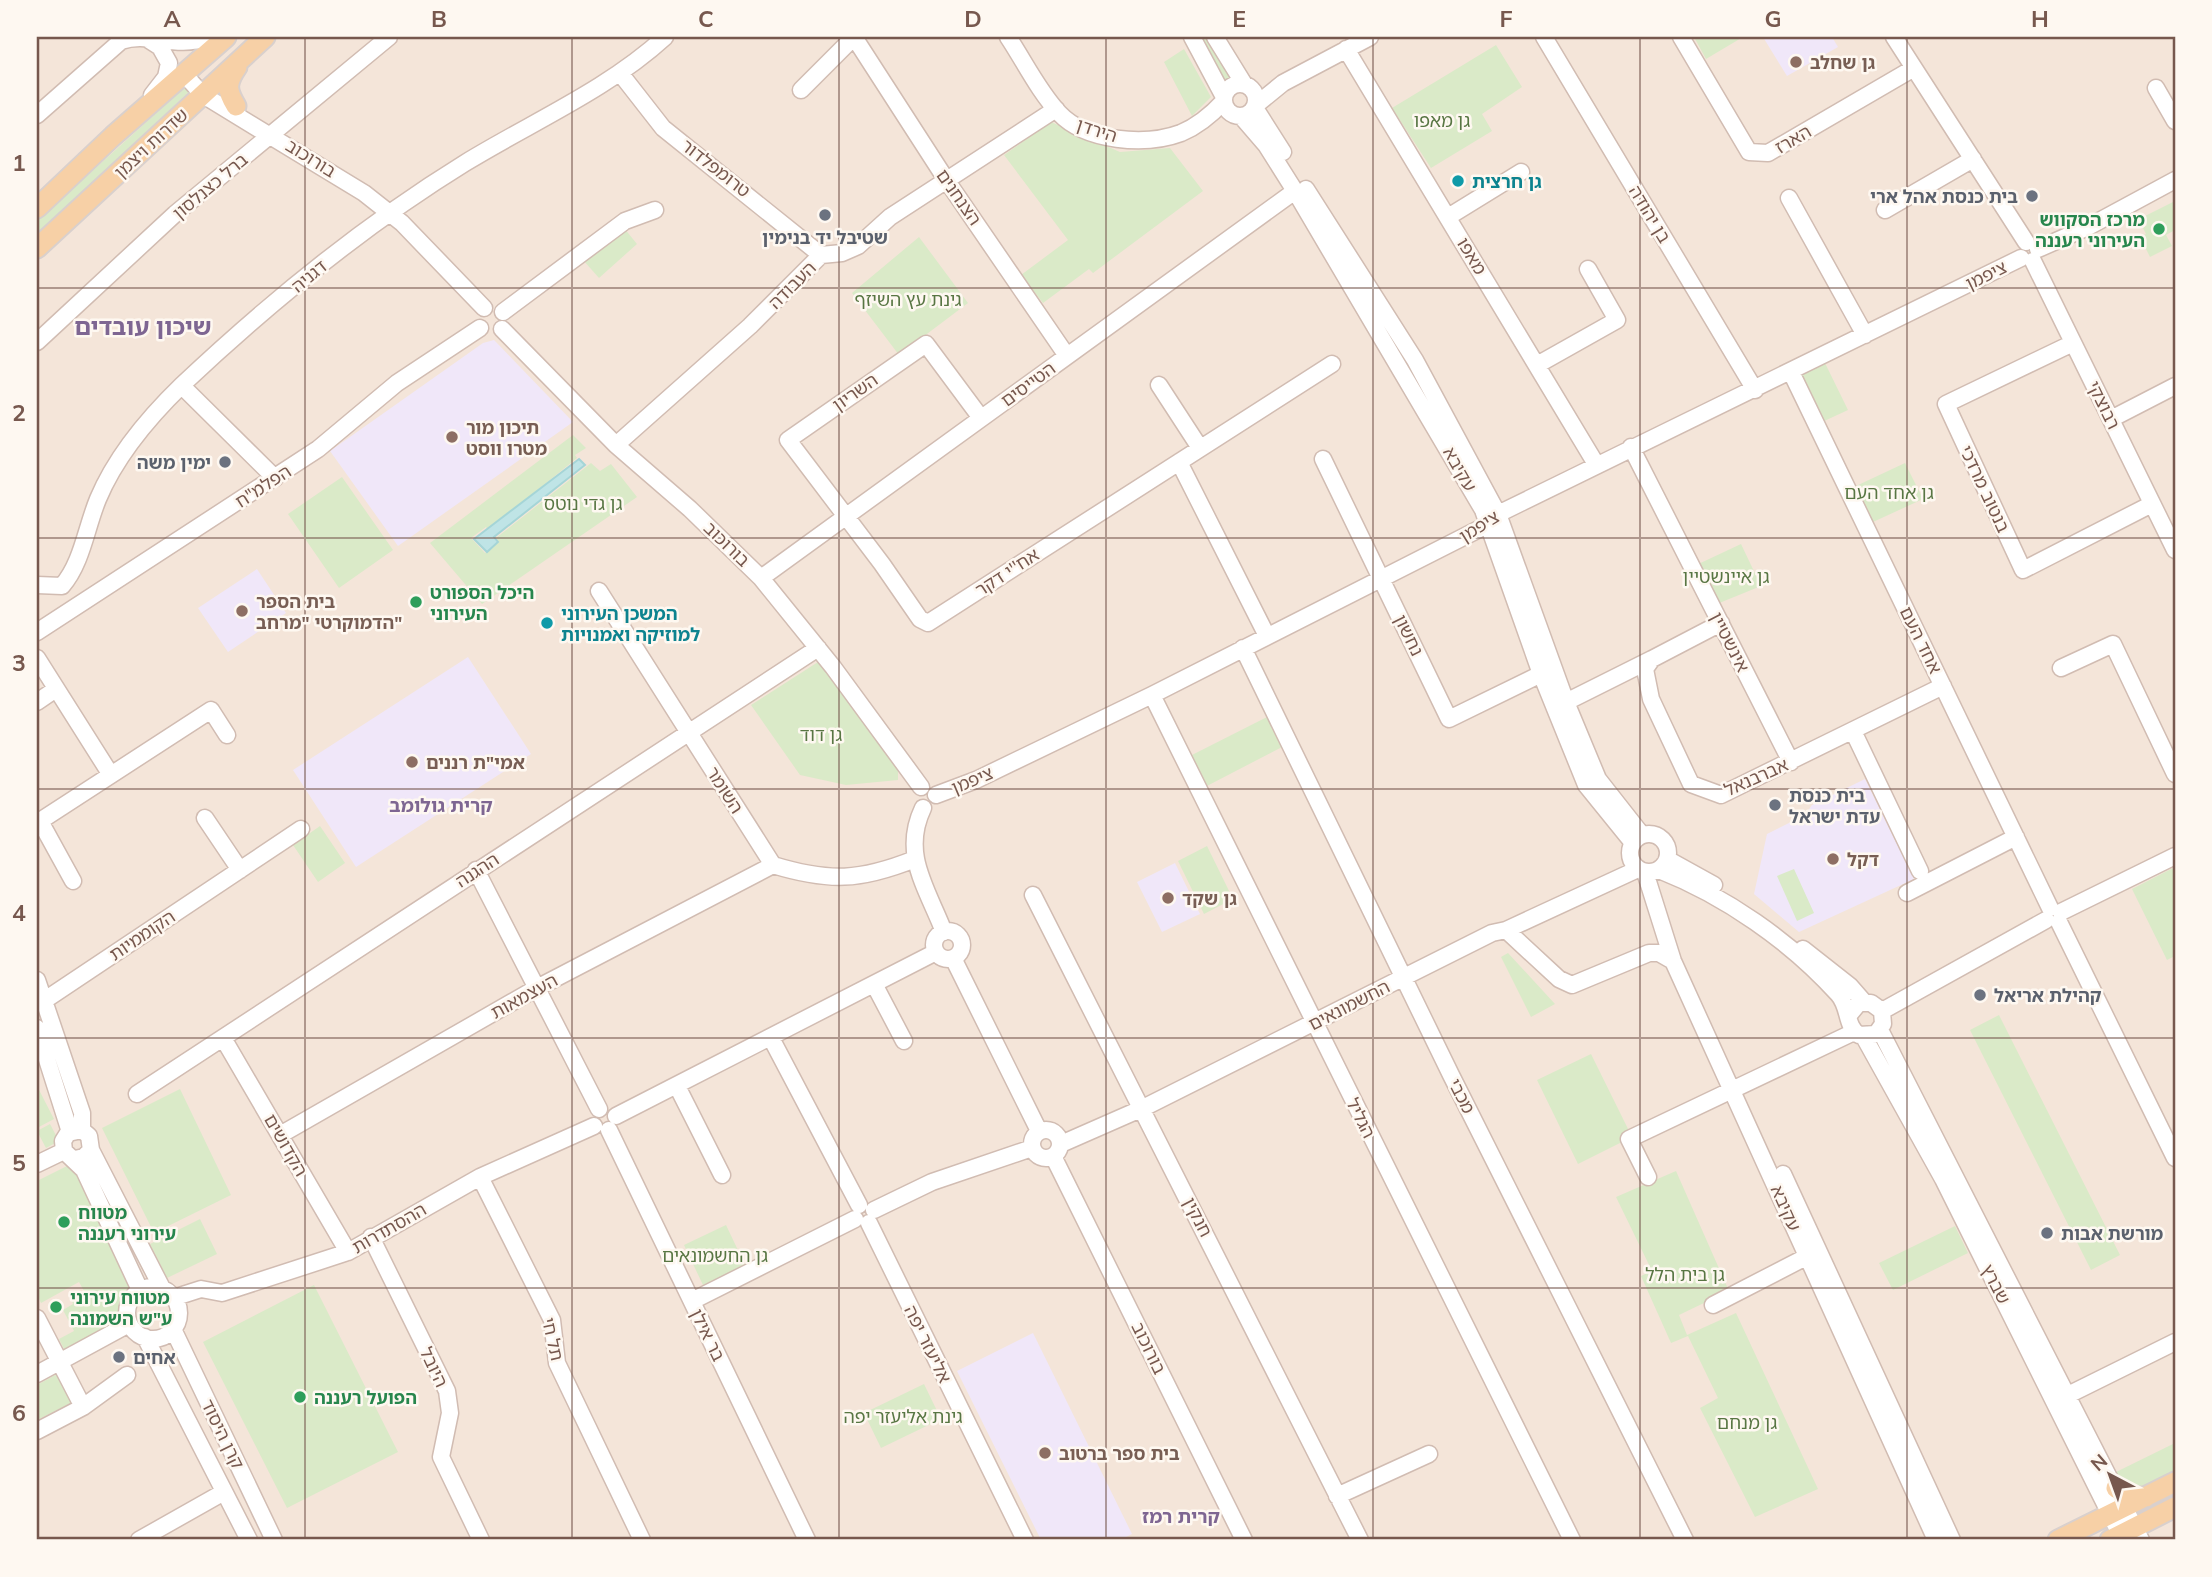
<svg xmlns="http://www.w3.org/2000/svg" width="2212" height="1577" font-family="Mulish,'Noto Sans Hebrew',sans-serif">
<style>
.residential{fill:#f4e5d9}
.education{fill:#f0e7f9}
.green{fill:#daeac8}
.water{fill:#bfe4e6;stroke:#a5d5d7;stroke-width:2}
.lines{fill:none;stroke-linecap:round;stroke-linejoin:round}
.minor-casing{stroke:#d1bcb2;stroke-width:19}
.major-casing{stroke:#d9d0cd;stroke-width:23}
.minor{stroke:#fff;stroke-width:16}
.major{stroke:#f7d0a6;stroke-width:19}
.grid{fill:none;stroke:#77584e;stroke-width:2;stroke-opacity:0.55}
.education-dot{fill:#8d6e63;stroke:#fef8f1;stroke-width:2.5}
.culture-dot{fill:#0f9aa8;stroke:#fef8f1;stroke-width:2.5}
.worship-dot{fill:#6b7280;stroke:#fef8f1;stroke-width:2.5}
.leisure-dot{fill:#2e9e5b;stroke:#fef8f1;stroke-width:2.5}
.labels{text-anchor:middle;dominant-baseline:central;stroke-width:5;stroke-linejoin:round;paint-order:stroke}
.education-label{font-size:18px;font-weight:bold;fill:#785e54;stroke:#fef8f1;text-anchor:start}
.park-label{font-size:18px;fill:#587643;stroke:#fef8f1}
.street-label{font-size:18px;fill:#77584e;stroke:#fef8f1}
.culture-label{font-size:18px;font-weight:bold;fill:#0d838f;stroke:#fef8f1;text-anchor:start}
.worship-label{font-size:18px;font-weight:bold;fill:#5b616d;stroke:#fef8f1;text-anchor:start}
.leisure-label{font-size:18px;font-weight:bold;fill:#27864d;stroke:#fef8f1;text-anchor:start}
.neighbourhood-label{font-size:19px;font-weight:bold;fill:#7e6692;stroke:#fef8f1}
.district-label{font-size:24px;font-weight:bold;fill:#7e6692;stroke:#fef8f1}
.neatline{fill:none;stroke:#77584e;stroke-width:2.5}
.grid-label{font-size:23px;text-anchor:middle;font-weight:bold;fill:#77584e}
</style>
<rect width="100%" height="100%" fill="#fcf3ea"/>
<path class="residential" d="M 37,37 L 2175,37 L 2175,1540 L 37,1540 Z"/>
<path class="education" d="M 1763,37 L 1832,37 L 1838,47 L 1787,76 Z
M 494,340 L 573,422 L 398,546 L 330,451 L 483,343 Z
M 257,569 L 286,613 L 228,652 L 198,608 Z
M 468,657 L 531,754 L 356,867 L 293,770 Z
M 1865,779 L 1914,879 L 1799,932 L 1754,894 L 1767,834 L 1805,815 L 1812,805 Z
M 1175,863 L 1200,914 L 1162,932 L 1137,882 Z
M 1033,1333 L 1132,1534 L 1120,1540 L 1041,1540 L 957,1371 Z"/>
<path class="green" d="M 1195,37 L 1212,37 L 1235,75 L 1222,84 Z
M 1694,37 L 1743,37 L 1706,59 Z
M 1496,45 L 1522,87 L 1482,114 L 1492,131 L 1431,168 L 1392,108 Z
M 1184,49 L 1211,97 L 1192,116 L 1164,62 Z
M 184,88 L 193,88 L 37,235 L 37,221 Z
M 1051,122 L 1120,152 L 1170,148 L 1203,191 L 1093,273 L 1089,269 L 1043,303 L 1021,275 L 1068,240 L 1004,155 Z
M 2175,201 L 2175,230 L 2166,235 L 2172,246 L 2150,257 L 2140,237 L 2146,234 L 2143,228 L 2147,225 L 2143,217 Z
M 624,228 L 637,244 L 599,278 L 583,260 Z
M 919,237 L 968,303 L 899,355 L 852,293 Z
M 1824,361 L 1848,410 L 1820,423 L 1797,374 Z
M 573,435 L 586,448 L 575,455 L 577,458 L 488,530 L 486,527 L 471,538 L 485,553 L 499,542 L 496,538 L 591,463 L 600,471 L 611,464 L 637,497 L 482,604 L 430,543 Z
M 1905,463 L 1923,499 L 1873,522 L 1856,486 Z
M 342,477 L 393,550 L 339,588 L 288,514 Z
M 1741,544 L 1761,586 L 1712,606 L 1692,567 Z
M 818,662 L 898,767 L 898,780 L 846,785 L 800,775 L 751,705 Z
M 1269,716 L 1284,746 L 1203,788 L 1188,757 Z
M 320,826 L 345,863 L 318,882 L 293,845 Z
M 1207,846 L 1233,899 L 1204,914 L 1178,861 Z
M 2175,867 L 2175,956 L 2167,960 L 2132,889 Z
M 1794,869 L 1814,913 L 1797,921 L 1777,876 Z
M 1508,953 L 1555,1004 L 1531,1017 L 1501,957 Z
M 1999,1015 L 2120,1255 L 2091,1270 L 1970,1030 Z
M 1591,1054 L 1632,1137 L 1578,1164 L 1537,1080 Z
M 37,1086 L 54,1119 L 37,1128 Z
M 180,1089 L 231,1195 L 154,1233 L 102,1128 Z
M 50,1124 L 59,1141 L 46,1148 L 37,1131 Z
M 73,1163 L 134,1289 L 125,1305 L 124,1319 L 64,1349 L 59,1339 L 74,1331 L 63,1310 L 73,1304 L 71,1298 L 84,1291 L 79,1282 L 41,1303 L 37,1294 L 37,1181 Z
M 1676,1171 L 1729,1291 L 1679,1315 L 1687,1335 L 1736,1313 L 1818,1489 L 1755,1517 L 1700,1408 L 1718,1398 L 1688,1336 L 1671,1343 L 1641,1276 L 1652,1271 L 1616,1197 Z
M 200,1219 L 217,1254 L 167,1278 L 150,1244 Z
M 726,1225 L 745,1265 L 703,1285 L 684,1245 Z
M 1955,1226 L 1968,1253 L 1893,1290 L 1879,1263 Z
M 314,1285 L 398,1452 L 287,1508 L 203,1342 Z
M 57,1374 L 71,1403 L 37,1420 L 37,1385 Z
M 924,1384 L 941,1419 L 881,1448 L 864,1413 Z
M 2175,1443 L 2175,1473 C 2152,1484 2142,1493 2117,1482 L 2114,1473 Z"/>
<path class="water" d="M 579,459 L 585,465 L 494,537 L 498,542 L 487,552 L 474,539 Z"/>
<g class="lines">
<g class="minor-casing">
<path id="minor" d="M 854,37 L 947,181 L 1067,356
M 1008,37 C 1024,61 1039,92 1059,113 C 1086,142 1146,146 1181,133 C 1198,126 1212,114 1224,101
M 1192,37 L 1224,97
M 1215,37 L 1244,84
M 1544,37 L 1755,390
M 1681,37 L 1749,152 L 1768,153 L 1914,68
M 1894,37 L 2026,242
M 149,40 L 160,47 L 169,63 L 166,77 L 152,95
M 1346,49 L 1596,464
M 620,73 L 663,128 L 821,255
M 184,74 L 203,95 L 364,193 L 402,223 L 484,308
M1224 100a16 16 0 1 1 32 0a16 16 0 1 1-32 0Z
M 2156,88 L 2175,121
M 801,90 L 854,37
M 1256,105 L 1283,83 L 1370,37
M 1255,108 L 1283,152
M 37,115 L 121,41 C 149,31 174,50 210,37
M 1241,116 L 1266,145 L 1295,191 L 1483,510 L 1541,674 L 1586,785 L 1633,843
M 1306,189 L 1415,360 L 1498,514 L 1566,702 L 1598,779 L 1642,835
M 1789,198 L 1865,335
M 1885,210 L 1973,159
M 1448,217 L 1521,172
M 2038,249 L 2088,227 L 2175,180
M 2033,261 L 2175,550
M 503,312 L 625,221 L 655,210
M 502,329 L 616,445 L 690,509 L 761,578 L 833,667 L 921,787
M 37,342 L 175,214 L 389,37
M 2073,343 L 1946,404 L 2023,570 L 2152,504
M 1537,365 L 1617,320 L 1588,269
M 1791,372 L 2050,908
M 1159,385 L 1200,448
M 182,386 L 275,478
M 981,418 L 926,344 L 788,440 L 882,564 L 920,619 L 928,623 L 1332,364
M 2111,419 L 2175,386
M 616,445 L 750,326 L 821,255 L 842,253 L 858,246 L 890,217 L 1056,109
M 1631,447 L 1791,762
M 1323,459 L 1449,719 L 1541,674
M 1179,462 L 1267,636
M 761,578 L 1295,191
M 37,585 L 62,586 C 82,563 86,528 98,499 C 116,456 149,417 182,385 C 269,303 363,226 465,163 C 532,122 607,90 665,37
M 599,591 L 773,865 C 829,882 860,881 915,859
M 1721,623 L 1652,659 L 1645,669 L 1651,699 L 1691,784 L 1721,795 L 1943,686
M 37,632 L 318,449 L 397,383 L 480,328
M 1243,648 L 1451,1075 L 1685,1540
M 37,658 L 111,775
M 2061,668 L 2113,644 L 2175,774
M 1152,695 L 1572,1540
M 37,702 L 56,689
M 1566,702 L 1652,659
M 1853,731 L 1920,871
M 936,795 L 976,780 L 1152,695 L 1489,524 L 1498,514 L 2021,258
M 923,808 C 901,854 927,888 944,932
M 205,818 L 240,870
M1630 853a19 19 0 1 1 38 0a19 19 0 1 1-38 0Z
M 1667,859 L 1714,885
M 476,870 L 599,1109
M 1659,870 C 1725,896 1790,941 1838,994 C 1850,1007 1845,1026 1859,1035 L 1876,1034 L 1883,1024 L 1882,1011 L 1871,1003 L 1859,1003 L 1849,1015
M 1645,872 L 1673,961 L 1936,1540
M 73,881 L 40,821 L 211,710 L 227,735
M 1907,893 L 2016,837
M 1033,895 L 1360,1540
M 2061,912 L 2175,856
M 2059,922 L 2175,1158
M 1506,930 L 1559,979 L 1572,985 L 1649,953 L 1659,953 L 1673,961
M934 945a14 14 0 1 1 28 0a14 14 0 1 1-28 0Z
M 1803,949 L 1850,986 L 1864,1002
M 953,958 L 1039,1131
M 37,980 L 82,1113 L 82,1130
M 874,984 L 904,1041
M 45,1000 L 301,829
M 1882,1011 L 2046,920
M 37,1028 L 70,1132
M 1880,1030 L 2141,1540
M 1864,1037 L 1943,1179 L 2123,1540
M 223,1038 L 348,1252
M 771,1038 L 859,1205
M 677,1086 L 722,1175
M 137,1094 L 818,648
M 616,1116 L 936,952
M1032 1144a14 14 0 1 1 28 0a14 14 0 1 1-28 0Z
M 609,1130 L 807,1540
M 280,1135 L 535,989 L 773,865
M 1061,1144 L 1143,1108 L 1492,933 L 1506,930 L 1638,869
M 91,1150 L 162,1288
M 1053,1156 L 1244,1540
M 75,1159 L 84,1157 L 91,1150 L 89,1136 L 82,1130 L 68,1133 L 63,1141 L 64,1151 L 84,1170 L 140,1290
M 37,1164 L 64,1151
M 1783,1174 L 1952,1540
M 480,1177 L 552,1320 L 557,1363 L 642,1540
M 1648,1177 L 1629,1139 L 1854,1032
M 874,1210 L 932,1182 L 1032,1148
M 869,1223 L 1025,1540
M 371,1237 L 447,1391 L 450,1413 L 441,1457 L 481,1540
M127 1313a26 26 0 1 1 52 0a26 26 0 1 1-52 0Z
M 173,1298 L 201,1289 L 222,1293 L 348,1252 L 480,1177 L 594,1126
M 692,1301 L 855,1219
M 1713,1305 L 1808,1256
M 37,1318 L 83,1407
M 173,1329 L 274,1540
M 145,1337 L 249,1540
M 37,1374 L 129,1324
M 2068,1395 L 2175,1342
M 37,1431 L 83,1407 L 127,1375
M 1337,1496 L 1429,1454
M 139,1540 L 224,1492"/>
</g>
<g class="major-casing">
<path id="major" d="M 236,106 C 226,90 226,83 237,67
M 37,208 L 113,136 L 226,37
M 37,248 L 265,37
M 2116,1488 L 2131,1497 L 2146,1497
M 2058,1540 L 2175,1482
M 2110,1540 L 2175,1507"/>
</g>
<use href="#minor" class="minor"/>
<use href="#major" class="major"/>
</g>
<path class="grid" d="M 305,37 L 305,1540M 572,37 L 572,1540M 839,37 L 839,1540M 1106,37 L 1106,1540M 1373,37 L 1373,1540M 1640,37 L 1640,1540M 1907,37 L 1907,1540M 37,288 L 2175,288M 37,538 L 2175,538M 37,789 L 2175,789M 37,1038 L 2175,1038M 37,1288 L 2175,1288"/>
<g class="education-dot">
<circle cx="1796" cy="62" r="7"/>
<circle cx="452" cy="437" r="7"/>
<circle cx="242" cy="611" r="7"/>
<circle cx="412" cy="762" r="7"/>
<circle cx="1833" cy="859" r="7"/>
<circle cx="1168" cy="898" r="7"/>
<circle cx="1045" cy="1453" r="7"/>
</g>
<g class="culture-dot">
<circle cx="1458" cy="181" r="7"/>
<circle cx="547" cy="623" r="7"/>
</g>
<g class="worship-dot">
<circle cx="2032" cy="196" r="7"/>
<circle cx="825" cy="215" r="7"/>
<circle cx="225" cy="462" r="7"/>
<circle cx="1775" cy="805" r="7"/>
<circle cx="1980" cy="995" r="7"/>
<circle cx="2047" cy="1233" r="7"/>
<circle cx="119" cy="1357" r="7"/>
</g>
<g class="leisure-dot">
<circle cx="2159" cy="229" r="7"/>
<circle cx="416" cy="602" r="7"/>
<circle cx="64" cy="1222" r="7"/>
<circle cx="56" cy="1307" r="7"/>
<circle cx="300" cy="1397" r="7"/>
</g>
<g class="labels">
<g class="education-label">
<text x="1810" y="62">גן שחלב</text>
<text x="466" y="427">תיכון מור<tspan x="466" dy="21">מטרו ווסט</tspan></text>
<text x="256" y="601">בית הספר<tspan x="256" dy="21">הדמוקרטי "מרחב"</tspan></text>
<text x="426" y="762">אמי"ת רננים</text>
<text x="1847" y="859">דקל</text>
<text x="1182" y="898">גן שקד</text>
<text x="1059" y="1453">בית ספר ברטוב</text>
</g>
<g class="park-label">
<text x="1442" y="120">גן מאפו</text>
<text x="908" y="299">גינת עץ השיזף</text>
<text x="1889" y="492">גן אחד העם</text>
<text x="583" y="503">גן גדי נוטס</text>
<text x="1726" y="576">גן איינשטיין</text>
<text x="821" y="734">גן דוד</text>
<text x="715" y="1255">גן החשמונאים</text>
<text x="1685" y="1274">גן בית הלל</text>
<text x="903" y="1416">גינת אליעזר יפה</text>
<text x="1747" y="1422">גן מנחם</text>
</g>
<g class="street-label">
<text transform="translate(1097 130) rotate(18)">הירדן</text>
<text transform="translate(1793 139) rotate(-30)">הארז</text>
<text transform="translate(151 143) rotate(-43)">שדרות ויצמן</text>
<text transform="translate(311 158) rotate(32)">בורוכוב</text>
<text transform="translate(716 168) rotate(38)">טרומפלדור</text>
<text transform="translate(210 186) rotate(-40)">ברל כצנלסון</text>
<text transform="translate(959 197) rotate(55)">הצנחנים</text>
<text transform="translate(1650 214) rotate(59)">בן יהודה</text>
<text transform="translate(1472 256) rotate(59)">מאפו</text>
<text transform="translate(1986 275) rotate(-26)">ציפמן</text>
<text transform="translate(309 276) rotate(-39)">דגניה</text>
<text transform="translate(792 285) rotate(-45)">העבודה</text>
<text transform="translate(1028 384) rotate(-36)">הטייסים</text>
<text transform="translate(855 392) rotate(-35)">השריון</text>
<text transform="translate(2104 405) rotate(64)">רבוצקי</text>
<text transform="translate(1460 469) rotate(60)">עקיבא</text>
<text transform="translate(263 486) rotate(-33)">הפלמ"ח</text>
<text transform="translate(1985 489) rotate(65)">בנטוב מרדכי</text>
<text transform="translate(1479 526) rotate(-32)">ציפמן</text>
<text transform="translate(727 544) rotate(44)">בורוכוב</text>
<text transform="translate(1007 572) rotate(-33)">אח''י דקר</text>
<text transform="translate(1409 635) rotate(64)">נחשון</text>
<text transform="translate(1921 640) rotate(64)">אחד העם</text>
<text transform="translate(1730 642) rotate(63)">אינשטיין</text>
<text transform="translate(1756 777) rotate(-24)">אברבנאל</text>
<text transform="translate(972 780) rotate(-23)">ציפמן</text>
<text transform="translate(725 790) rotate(57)">השומר</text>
<text transform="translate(477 870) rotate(-33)">ההגנה</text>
<text transform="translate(142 935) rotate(-34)">הקוממיות</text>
<text transform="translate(524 996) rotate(-29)">העצמאות</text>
<text transform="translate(1349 1005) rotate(-27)">החשמונאים</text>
<text transform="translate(1462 1096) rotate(63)">מכבי</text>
<text transform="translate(1361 1118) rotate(63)">הגליל</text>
<text transform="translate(286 1145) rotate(60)">הקדושים</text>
<text transform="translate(1786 1208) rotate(66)">עקיבא</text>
<text transform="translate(1198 1217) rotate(63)">חנקין</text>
<text transform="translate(389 1228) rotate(-30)">ההסתדרות</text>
<text transform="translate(1996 1284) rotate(63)">שברץ</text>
<text transform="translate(708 1335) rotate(64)">בר אילן</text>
<text transform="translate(553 1339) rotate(77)">תל חי</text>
<text transform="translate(928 1344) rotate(64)">אליעזר יפה</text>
<text transform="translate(1149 1348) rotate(64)">בורוכוב</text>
<text transform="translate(434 1367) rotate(65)">היובל</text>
<text transform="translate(223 1434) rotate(64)">קרן היסוד</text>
</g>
<g class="culture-label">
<text x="1472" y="181">גן חרצית</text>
<text x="561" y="613">המשכן העירוני<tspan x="561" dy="21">למוזיקה ואמנויות</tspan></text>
</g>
<g class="worship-label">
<text x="2018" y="196" text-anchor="end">בית כנסת אהל ארי</text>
<text x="825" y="237" text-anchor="middle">שטיבל יד בנימין</text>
<text x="211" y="462" text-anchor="end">ימין משה</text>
<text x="1789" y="795">בית כנסת<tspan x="1789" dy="21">עדת ישראל</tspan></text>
<text x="1994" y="995">קהילת אריאל</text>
<text x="2061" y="1233">מורשת אבות</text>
<text x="133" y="1357">אחים</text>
</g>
<g class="leisure-label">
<text x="2145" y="219" text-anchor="end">מרכז הסקווש<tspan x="2145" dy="21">העירוני רעננה</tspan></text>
<text x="430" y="592">היכל הספורט<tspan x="430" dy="21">העירוני</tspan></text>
<text x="78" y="1212">מטווח<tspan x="78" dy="21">עירוני רעננה</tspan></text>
<text x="70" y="1297">מטווח עירוני<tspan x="70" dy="21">ע"ש השמונה</tspan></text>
<text x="314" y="1397">הפועל רעננה</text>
</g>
<g class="neighbourhood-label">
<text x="441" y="805">קרית גולומב</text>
<text x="1181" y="1516">קרית רמז</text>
</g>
<g class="district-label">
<text x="143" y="326">שיכון עובדים</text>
</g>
</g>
<rect width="2212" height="1577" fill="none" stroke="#fef8f1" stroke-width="77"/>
<g transform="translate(2110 1475) rotate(319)" stroke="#fef8f1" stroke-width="5" paint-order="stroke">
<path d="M0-5L12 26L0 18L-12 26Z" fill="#77584e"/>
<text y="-10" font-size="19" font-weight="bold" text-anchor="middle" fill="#77584e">N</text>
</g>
<rect x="38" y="38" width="2136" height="1500" class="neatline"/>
<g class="grid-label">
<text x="172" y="27">A</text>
<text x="439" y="27">B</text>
<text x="706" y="27">C</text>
<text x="973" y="27">D</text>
<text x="1239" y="27">E</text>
<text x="1506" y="27">F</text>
<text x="1773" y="27">G</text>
<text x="2040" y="27">H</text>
<text x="19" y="171">1</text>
<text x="19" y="421">2</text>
<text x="19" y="671">3</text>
<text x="19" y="921">4</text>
<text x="19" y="1171">5</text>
<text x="19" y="1421">6</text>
</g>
</svg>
